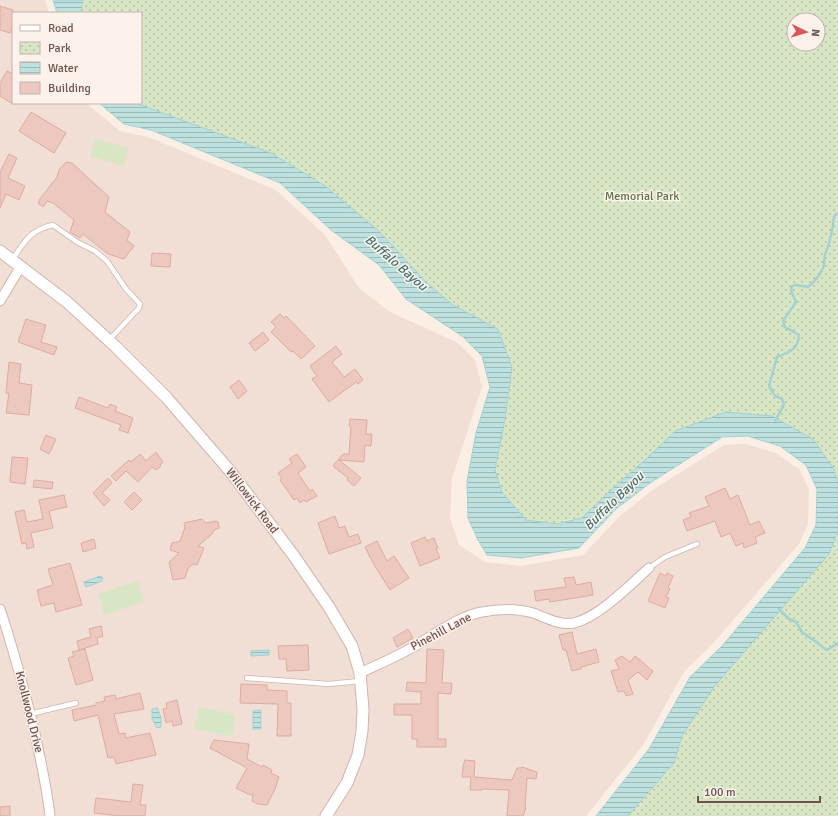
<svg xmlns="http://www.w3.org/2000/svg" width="838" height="816" font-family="Signika,sans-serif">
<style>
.residential{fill:#f1ded4}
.green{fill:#d9e6c5}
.park{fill:url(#park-dots);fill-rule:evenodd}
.water{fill:url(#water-rules);stroke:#a3d2d0}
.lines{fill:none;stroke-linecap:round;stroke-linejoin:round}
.stream{stroke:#a3d2d0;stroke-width:2.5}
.building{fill:#edc8bf;stroke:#deaca1}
.service-casing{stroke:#cdb6b0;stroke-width:6}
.minor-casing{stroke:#cdb6b0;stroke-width:11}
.tertiary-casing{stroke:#cdb6b0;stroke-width:13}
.service{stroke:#fff;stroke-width:4.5}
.minor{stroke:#fff;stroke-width:9}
.tertiary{stroke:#fff;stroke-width:11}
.labels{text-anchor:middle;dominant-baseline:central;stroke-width:3;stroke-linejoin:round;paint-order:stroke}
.park-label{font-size:12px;fill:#5e7546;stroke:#fdf2eb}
.street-label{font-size:12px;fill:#70524d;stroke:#fdf2eb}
.water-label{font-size:13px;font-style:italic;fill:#427472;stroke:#fdf2eb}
</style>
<defs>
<pattern id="park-dots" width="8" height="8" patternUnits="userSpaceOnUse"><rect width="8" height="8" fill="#d9e6c5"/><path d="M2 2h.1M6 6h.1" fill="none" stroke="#b4bda2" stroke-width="1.8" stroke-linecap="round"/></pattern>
<pattern id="water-rules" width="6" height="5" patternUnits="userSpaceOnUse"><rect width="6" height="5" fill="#bce1df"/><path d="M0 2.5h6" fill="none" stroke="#9db9b7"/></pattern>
</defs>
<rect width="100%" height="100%" fill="#faeee5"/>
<path class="residential" d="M 0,0 L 45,0 L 49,13 L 13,13 L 13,103 L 86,103 L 120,131 L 148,137 L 276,190 L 325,235 L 359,288 L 390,312 L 458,343 L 475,360 L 482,387 L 452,478 L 450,518 L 459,545 L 485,562 L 521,566 L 583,555 L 621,515 L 654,489 L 724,445 L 746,444 L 776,453 L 800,470 L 809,490 L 808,524 L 799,544 L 716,640 L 684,672 L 643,745 L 586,816 L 0,816 Z"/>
<path class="green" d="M 95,139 L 129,148 L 124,166 L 90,156 Z
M 138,581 L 144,602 L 104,615 L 98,594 Z
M 199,707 L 233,714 L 236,719 L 233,733 L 229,736 L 194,729 Z"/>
<path class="park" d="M 83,0 L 838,0 L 838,483 L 834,469 L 812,439 L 772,416 L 675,431 L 646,459 L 614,487 L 582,518 L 557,524 L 526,520 L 502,492 L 495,470 L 505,419 L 512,367 L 498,329 L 453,305 L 427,283 L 380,232 L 324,185 L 271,153 L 136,103 L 141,103 L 141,13 L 81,13 ZM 794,20 L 818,20 L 818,44 L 794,44 Z
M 838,531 L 838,816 L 628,816 L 674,763 L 682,736 L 714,687 L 829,554 Z"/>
<path class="water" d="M 53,0 L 83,0 L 81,13 L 57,13 Z
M 99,103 L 136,103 L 271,153 L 324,185 L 380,232 L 427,283 L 453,305 L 498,329 L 512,367 L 505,419 L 495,470 L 502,492 L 526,520 L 557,524 L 582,518 L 614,487 L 646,459 L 675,431 L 726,412 L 772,416 L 813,439 L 834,469 L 838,483 L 838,531 L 829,554 L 714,687 L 682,736 L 674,763 L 628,816 L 596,816 L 649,749 L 690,677 L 722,646 L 805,548 L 816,525 L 817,489 L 806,465 L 780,446 L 747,436 L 722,437 L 650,483 L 616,509 L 579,548 L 521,558 L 487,555 L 478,540 L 468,518 L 467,481 L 476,433 L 490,387 L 482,356 L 462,336 L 406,299 L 379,265 L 331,230 L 280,183 L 151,130 L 124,124 Z
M 100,576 L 103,578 L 102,581 L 86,587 L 84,582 Z
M 269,650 L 269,655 L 251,656 L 251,651 Z
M 157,708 L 161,717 L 161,727 L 157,728 L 152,719 L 152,709 Z
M 261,710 L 261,729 L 253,729 L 253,711 Z"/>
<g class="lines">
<path class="stream" d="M 775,421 L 784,405 L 782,399 L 775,396 L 769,386 L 777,357 C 789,352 798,350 799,335 L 785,327 L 783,321 L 796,302 L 791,291 L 792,286 L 796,285 L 808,287 C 814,282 820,275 823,268 C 825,264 824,259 825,255 C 830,242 833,230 834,216 L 838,213
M 779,609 L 789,619 L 796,622 L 802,632 L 827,650 L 838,643"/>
</g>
<path class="building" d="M 0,6 L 13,10 L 13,25 L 10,33 L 0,30 Z
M 7,71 L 13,74 L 13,104 L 0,96 L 0,83 Z
M 31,112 L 66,133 L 54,153 L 19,131 Z
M 9,154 L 17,158 L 8,178 L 25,186 L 19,200 L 6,194 L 0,208 L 0,172 Z
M 66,162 L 72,163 L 109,197 L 105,212 L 130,232 L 127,240 L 134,246 L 124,259 L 108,254 L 83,234 L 80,238 L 70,232 L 74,220 L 53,203 L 47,201 L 43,207 L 38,203 L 40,199 L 57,177 L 59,170 Z
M 152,253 L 171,254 L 170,267 L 151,266 Z
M 280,314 L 284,318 L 286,316 L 315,346 L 301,359 L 293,351 L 291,352 L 271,332 L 276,327 L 271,322 Z
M 26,319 L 46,325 L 41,342 L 57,347 L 54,355 L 18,342 Z
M 263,332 L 269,340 L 255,351 L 249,343 Z
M 336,346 L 342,354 L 332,362 L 344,377 L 355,369 L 363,380 L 358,384 L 356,382 L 329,402 L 312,379 L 317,376 L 310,366 Z
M 9,362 L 21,364 L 19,383 L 32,385 L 29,415 L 6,413 L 9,393 L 6,393 Z
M 239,380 L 247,391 L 238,399 L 230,387 Z
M 79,397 L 108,408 L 110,404 L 117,407 L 115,411 L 133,418 L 128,433 L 119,430 L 121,425 L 75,408 Z
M 350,419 L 367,420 L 366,434 L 372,434 L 371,446 L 365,445 L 364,462 L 339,460 L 361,478 L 354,486 L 347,480 L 348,478 L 333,466 L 343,454 L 349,454 L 351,427 L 349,426 Z
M 46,435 L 56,439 L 49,454 L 40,449 Z
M 156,452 L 163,462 L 160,465 L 161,466 L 156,470 L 152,467 L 138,482 L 126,471 L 116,481 L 111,476 L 129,460 L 131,462 L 140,454 L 146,461 Z
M 297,454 L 306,467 L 298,473 L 310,491 L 312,489 L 317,496 L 306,502 L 304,500 L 300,503 L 297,498 L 294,500 L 280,480 L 282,479 L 278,473 L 292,463 L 289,459 Z
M 12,457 L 28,458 L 25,484 L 10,482 Z
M 108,478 L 112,483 L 102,493 L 110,500 L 104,506 L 93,493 Z
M 34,480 L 53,482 L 52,489 L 33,487 Z
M 725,488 L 730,499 L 738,495 L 750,525 L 759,521 L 765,533 L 755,537 L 757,543 L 744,548 L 743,543 L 736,546 L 730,533 L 721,537 L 715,521 L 687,531 L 683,520 L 691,517 L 689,513 L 709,506 L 705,497 Z
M 134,492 L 142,500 L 132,510 L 124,502 Z
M 64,495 L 67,507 L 49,511 L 53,528 L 31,533 L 34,547 L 27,549 L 26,543 L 22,544 L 15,512 L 24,510 L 27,522 L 43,519 L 39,500 Z
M 335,516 L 339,528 L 345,526 L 349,537 L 358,534 L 361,543 L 329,554 L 318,523 Z
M 202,519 L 206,523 L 215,521 L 218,522 L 219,528 L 214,530 L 212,534 L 198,546 L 204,548 L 197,565 L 193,564 L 188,568 L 185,578 L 173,580 L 169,562 L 179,553 L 170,550 L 172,543 L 180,541 L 185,527 L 184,523 Z
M 425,537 L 427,541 L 434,538 L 438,548 L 436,549 L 440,558 L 420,566 L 411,543 Z
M 94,539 L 96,548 L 83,552 L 81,543 Z
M 377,541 L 387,561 L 394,556 L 409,578 L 390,590 L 373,563 L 365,547 Z
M 70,563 L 82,605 L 56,612 L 54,603 L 41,606 L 37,590 L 53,585 L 48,569 Z
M 660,573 L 666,576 L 667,573 L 673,576 L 668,588 L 670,589 L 666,597 L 669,598 L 665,608 L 648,601 Z
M 574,577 L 576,585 L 591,582 L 593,595 L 550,602 L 549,599 L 536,601 L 534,591 L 566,587 L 564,578 Z
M 101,626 L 103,636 L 97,638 L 98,644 L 79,650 L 77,641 L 91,637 L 89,629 Z
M 408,629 L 413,638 L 397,647 L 393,638 Z
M 572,632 L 577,654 L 596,649 L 599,662 L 581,667 L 581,669 L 572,671 L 566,650 L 563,650 L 559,635 Z
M 308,645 L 309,670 L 287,671 L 286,659 L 279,659 L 278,646 Z
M 85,649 L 93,680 L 76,685 L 68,658 L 74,656 L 72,652 Z
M 427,649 L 444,650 L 442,683 L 452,683 L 451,694 L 438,693 L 438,739 L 446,739 L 446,747 L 417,747 L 417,739 L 412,739 L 412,715 L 394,715 L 394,704 L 421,704 L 421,692 L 406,691 L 407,682 L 426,683 Z
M 622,656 L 630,662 L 635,656 L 653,671 L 647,680 L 638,672 L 628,680 L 633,694 L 626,696 L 624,691 L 618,692 L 611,671 L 619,669 L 615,660 Z
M 241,684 L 267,685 L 267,690 L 287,691 L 287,703 L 291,703 L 291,736 L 277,736 L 278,704 L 240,703 Z
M 140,693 L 144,709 L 114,714 L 119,734 L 125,733 L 126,738 L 150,733 L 156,755 L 116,764 L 114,757 L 108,758 L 98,715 L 74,721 L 72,710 L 96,705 L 96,703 L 105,701 L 104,697 L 115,695 L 116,699 Z
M 177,700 L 182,724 L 173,726 L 172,721 L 166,723 L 163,709 L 167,708 L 166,703 Z
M 214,740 L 249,744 L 247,759 L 262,767 L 263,765 L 272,770 L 271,773 L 279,777 L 275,789 L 267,805 L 258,804 L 252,801 L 253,795 L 248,794 L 236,788 L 247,768 L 210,748 Z
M 465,760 L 475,761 L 474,777 L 512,780 L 517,768 L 521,768 L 522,767 L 537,772 L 536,779 L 527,778 L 525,808 L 526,808 L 523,816 L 507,816 L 509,790 L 483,789 L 482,790 L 470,790 L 471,777 L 462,777 L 463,767 Z
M 133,784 L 143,785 L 140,805 L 146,805 L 145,816 L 120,816 L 94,813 L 96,798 L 131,802 Z
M 10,806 L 10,816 L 0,816 L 0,807 Z"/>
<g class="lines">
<g class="service-casing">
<path id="service" d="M 12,260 C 25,241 30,230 53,225 L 77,242 L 95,251 L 107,261 L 126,289 L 140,304 L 139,308 L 109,340
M 649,568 L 665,557 L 697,544
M 247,678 L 329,684 L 360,681
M 30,714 L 76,703"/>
</g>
<g class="minor-casing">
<path id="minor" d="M 0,301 L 21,266
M 0,609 C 13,648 24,689 34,729 C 40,758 47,787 50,816
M 360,673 C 375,666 391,659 406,651 C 429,639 457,616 482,612 C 498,609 516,608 533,613 C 545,617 560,626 574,623 C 599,617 630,585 649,568"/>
</g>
<g class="tertiary-casing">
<path id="tertiary" d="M 0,251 L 67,302 L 116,347 L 166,397 L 230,471 L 294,556 L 329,607 L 352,646 L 360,673 L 363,709 L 362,731 L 358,755 L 347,783 L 326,816"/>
</g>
<use href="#service" class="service"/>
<use href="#minor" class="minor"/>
<use href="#tertiary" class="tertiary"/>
</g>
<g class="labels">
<g class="park-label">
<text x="642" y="196">Memorial Park</text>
</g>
<g class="street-label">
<text transform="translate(252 501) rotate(53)">Willowick Road</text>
<text transform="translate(441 632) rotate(-28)">Pinehill Lane</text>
<text transform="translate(29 712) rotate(76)">Knollwood Drive</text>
</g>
<g class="water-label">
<text transform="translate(396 263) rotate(41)">Buffalo Bayou</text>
<text transform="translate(614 501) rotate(-44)">Buffalo Bayou</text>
</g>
</g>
<rect x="12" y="12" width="130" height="92" fill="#fdf2eb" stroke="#c5b2ac"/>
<rect x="20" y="25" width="20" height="6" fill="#ffffff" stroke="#c5b2ac"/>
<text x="48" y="32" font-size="12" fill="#70524d">Road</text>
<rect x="20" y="42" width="20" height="12" fill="url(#park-dots)" stroke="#c5b2ac"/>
<text x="48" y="52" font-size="12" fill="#70524d">Park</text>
<rect x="20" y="62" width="20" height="12" fill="url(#water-rules)" stroke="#c5b2ac"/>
<text x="48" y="72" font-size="12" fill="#70524d">Water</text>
<rect x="20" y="82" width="20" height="12" fill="#edc8bf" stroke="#c5b2ac"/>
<text x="48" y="92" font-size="12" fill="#70524d">Building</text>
<g transform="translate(806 32) rotate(95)"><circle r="19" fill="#fdf2eb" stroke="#c5b2ac"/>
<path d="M0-3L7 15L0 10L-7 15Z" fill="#d85856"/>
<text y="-6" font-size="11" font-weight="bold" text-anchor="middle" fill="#70524d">N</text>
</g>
<path d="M698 796v6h122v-6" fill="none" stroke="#70524d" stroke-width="2"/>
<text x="704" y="796" font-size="12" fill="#70524d" stroke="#fdf2eb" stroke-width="3" paint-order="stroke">100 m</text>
</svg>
